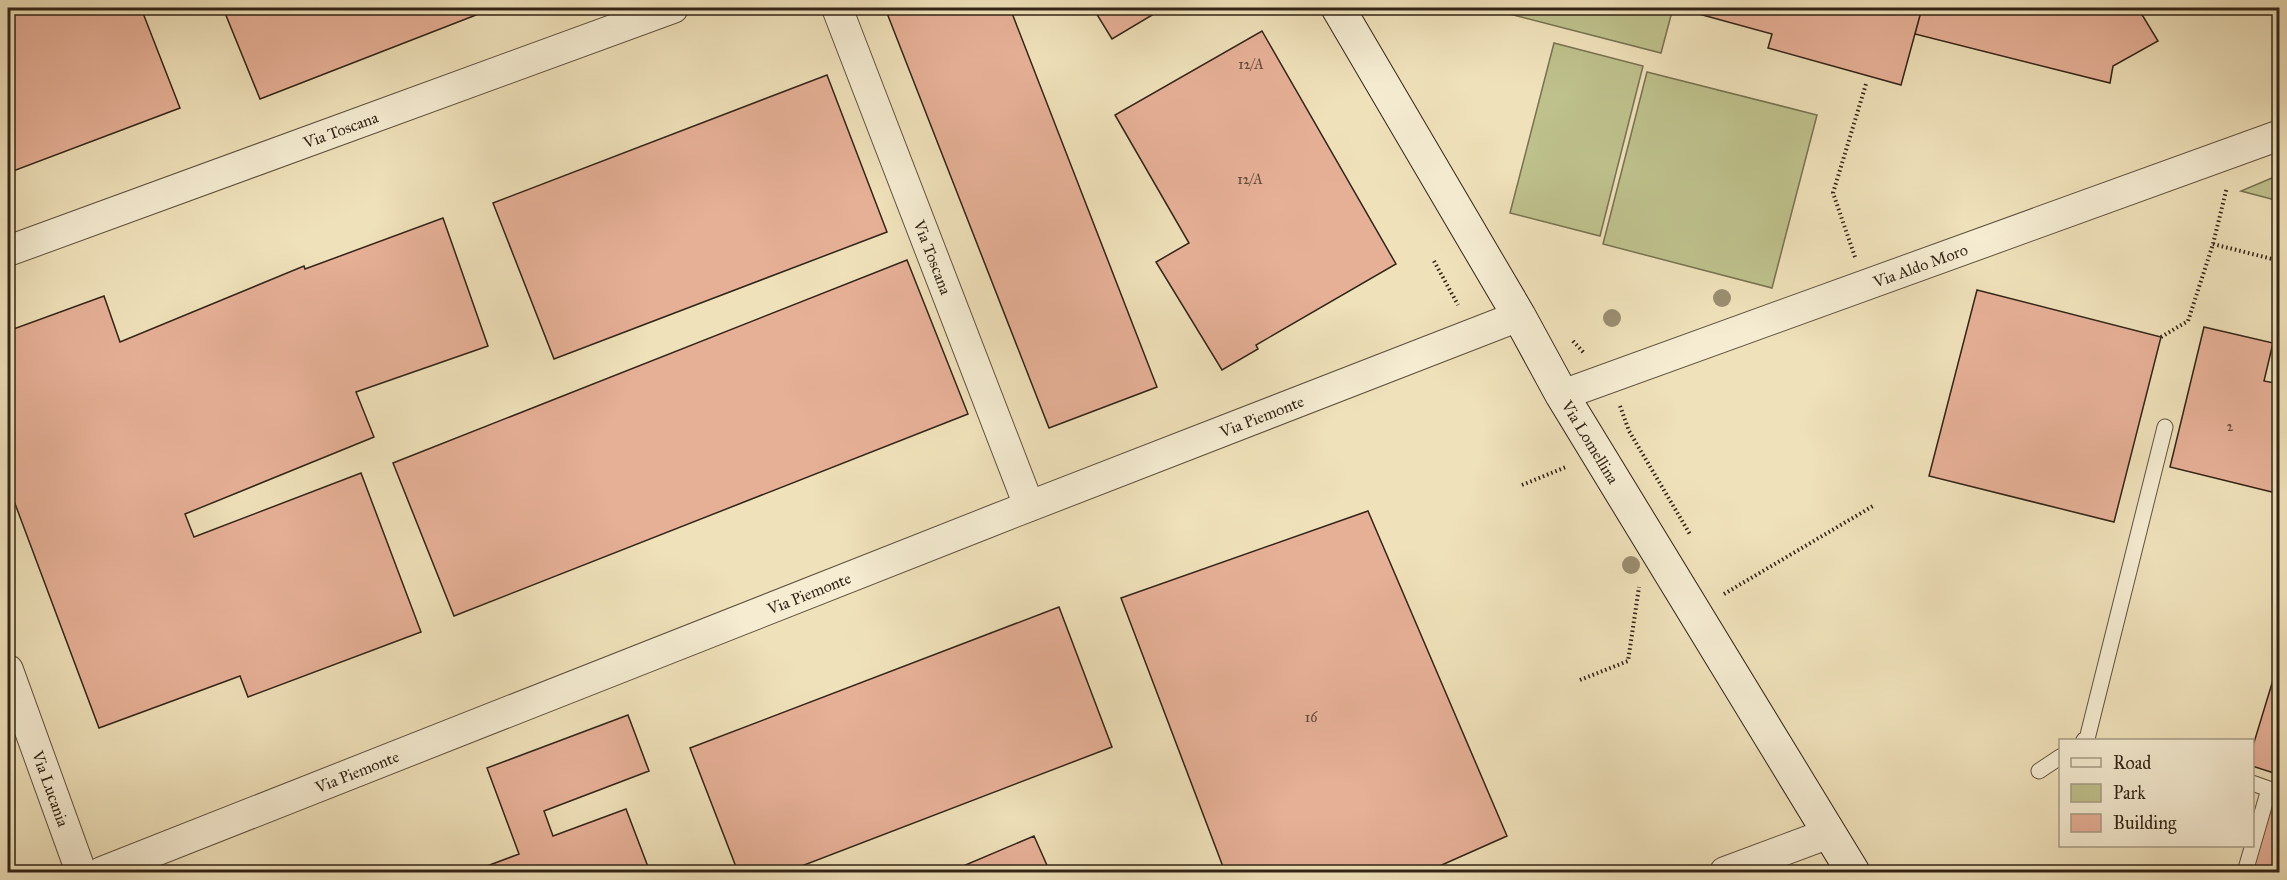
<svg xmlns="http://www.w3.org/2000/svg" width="2287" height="880" font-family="'IM FELL Great Primer',serif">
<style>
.green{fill:#bec18c;stroke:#787251;stroke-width:1.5}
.building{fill:#e6b097;stroke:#322416;stroke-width:1.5}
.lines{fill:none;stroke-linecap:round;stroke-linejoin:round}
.service-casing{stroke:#61533f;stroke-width:17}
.minor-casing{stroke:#61533f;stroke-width:32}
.secondary-casing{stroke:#322416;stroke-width:35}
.path{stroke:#322416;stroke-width:4;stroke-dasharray:1.5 3;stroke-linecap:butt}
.service{stroke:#f5ecd2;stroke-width:15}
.minor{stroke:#f5ecd2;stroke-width:30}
.secondary{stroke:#f5ecd2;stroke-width:33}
.tree{fill:#9a8e70}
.labels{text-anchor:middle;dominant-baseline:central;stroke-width:5;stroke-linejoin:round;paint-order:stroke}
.number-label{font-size:14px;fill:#5f4736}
.street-label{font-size:16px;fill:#322416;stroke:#f5ecd2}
</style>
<rect width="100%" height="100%" fill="#efe1ba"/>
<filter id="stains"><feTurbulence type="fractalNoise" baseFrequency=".00333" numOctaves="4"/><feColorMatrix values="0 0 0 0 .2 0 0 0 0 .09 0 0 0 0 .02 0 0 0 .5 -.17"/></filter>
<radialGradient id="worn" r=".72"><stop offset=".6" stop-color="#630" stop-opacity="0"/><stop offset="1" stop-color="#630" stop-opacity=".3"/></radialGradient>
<path class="green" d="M 1486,8 L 1673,8 L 1661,53 Z
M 1554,43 L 1643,66 L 1600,236 L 1510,213 Z
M 1647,72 L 1817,115 L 1772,288 L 1603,244 Z
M 2279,175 L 2279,201 L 2241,191 Z"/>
<path class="building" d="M 8,8 L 141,8 L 180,108 L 8,173 Z
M 223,8 L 494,8 L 260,99 Z
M 885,8 L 1010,8 L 1157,387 L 1049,428 Z
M 1093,8 L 1164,8 L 1112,39 Z
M 1677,8 L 1922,8 L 1901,85 L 1768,48 L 1772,34 Z
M 1922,8 L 2138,8 L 2158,41 L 2113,66 L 2110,83 L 1915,34 Z
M 1262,31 L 1396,264 L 1256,345 L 1258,349 L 1222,370 L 1156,262 L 1189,243 L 1115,115 Z
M 827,75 L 887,232 L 554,359 L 493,203 Z
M 443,218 L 488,346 L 356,392 L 374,437 L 185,514 L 194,537 L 361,473 L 421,632 L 248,697 L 240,676 L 99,728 L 8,485 L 8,331 L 104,296 L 120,342 L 304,266 L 305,269 Z
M 907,260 L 968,414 L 454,616 L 393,463 Z
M 1977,290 L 2161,337 L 2114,522 L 1929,476 Z
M 2204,327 L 2273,343 L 2264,381 L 2280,384 L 2280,494 L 2170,467 Z
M 1368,511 L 1507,836 L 1426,872 L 1225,872 L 1121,598 Z
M 1059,607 L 1112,747 L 786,872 L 738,872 L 690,748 Z
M 2280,657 L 2280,775 L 2252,766 L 2252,749 Z
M 628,715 L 649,771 L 544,811 L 553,836 L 626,809 L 650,872 L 471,872 L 519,854 L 487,768 Z
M 2280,776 L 2280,872 L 2256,872 L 2251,871 Z
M 1034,836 L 1050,872 L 949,872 Z"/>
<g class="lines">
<g class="service-casing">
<path id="service" d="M 2084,740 L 2087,739 L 2165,427
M 2039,771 L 2060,757
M 2245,872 L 2269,789 L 2252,783"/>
</g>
<g class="minor-casing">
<g id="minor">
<path id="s1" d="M 837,8 L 1029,506"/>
<path id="s2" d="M 8,251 L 673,8"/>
<path id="s3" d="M 1562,395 L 2280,135"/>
<path id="s4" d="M 8,670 L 81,872"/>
<path id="s5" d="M 102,872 L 994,520 L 1519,316"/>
<path d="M 1725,872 L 1827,834"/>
</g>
</g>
<g class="secondary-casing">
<g id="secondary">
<path id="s6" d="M 1338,8 L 1519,316 L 1562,395 L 1853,872"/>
</g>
</g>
<path class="path" d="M 2213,244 L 2280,261
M 1855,257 L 1833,193 L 1866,84
M 1434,261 L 1458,305
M 2161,337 L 2188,321 L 2213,244 L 2227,187
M 1573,341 L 1584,353
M 1620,406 L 1629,431 L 1691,536
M 1522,485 L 1566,467
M 1724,594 L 1873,506
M 1580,680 L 1628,661 L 1639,587"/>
<use href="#service" class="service"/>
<use href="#minor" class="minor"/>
<use href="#secondary" class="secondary"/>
</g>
<g class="tree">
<circle cx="1722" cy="298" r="9"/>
<circle cx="1612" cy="318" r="9"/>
<circle cx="1631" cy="565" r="9"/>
</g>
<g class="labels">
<g class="number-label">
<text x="1251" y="64">12/A</text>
<text x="1250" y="179">12/A</text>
<text x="2230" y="426">2</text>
<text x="1311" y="717">16</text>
</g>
<g class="street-label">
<text stroke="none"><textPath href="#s2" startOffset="354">Via Toscana</textPath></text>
<text stroke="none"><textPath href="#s1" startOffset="267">Via Toscana</textPath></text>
<text stroke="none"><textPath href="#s3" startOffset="381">Via Aldo Moro</textPath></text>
<text stroke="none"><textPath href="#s5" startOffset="1246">Via Piemonte</textPath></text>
<text stroke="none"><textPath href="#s6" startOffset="502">Via Lomellina</textPath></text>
<text stroke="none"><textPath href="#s5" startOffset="760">Via Piemonte</textPath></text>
<text stroke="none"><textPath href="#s5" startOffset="274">Via Piemonte</textPath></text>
<text stroke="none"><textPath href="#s4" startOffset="126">Via Lucania</textPath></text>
</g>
</g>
<rect width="2287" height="880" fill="none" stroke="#efe1ba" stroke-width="30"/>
<rect x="9" y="9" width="2269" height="862" fill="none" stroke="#322416" stroke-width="3"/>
<rect x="15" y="15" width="2257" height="850" fill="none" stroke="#322416" stroke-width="1.5"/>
<rect x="2059" y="739" width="195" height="108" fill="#f5ecd2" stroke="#a79c87" stroke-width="1.5"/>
<rect x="2071" y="758" width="30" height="9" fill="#f5ecd2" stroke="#a79c87" stroke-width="1.5"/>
<text x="2113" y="769" font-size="18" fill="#322416">Road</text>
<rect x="2071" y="784" width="30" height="18" fill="#bec18c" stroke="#a79c87" stroke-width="1.5"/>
<text x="2113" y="799" font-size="18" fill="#322416">Park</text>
<rect x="2071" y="814" width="30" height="18" fill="#e6b097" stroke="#a79c87" stroke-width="1.5"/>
<text x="2113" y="829" font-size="18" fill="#322416">Building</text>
<rect width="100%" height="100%" filter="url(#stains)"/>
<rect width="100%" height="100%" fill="url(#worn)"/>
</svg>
